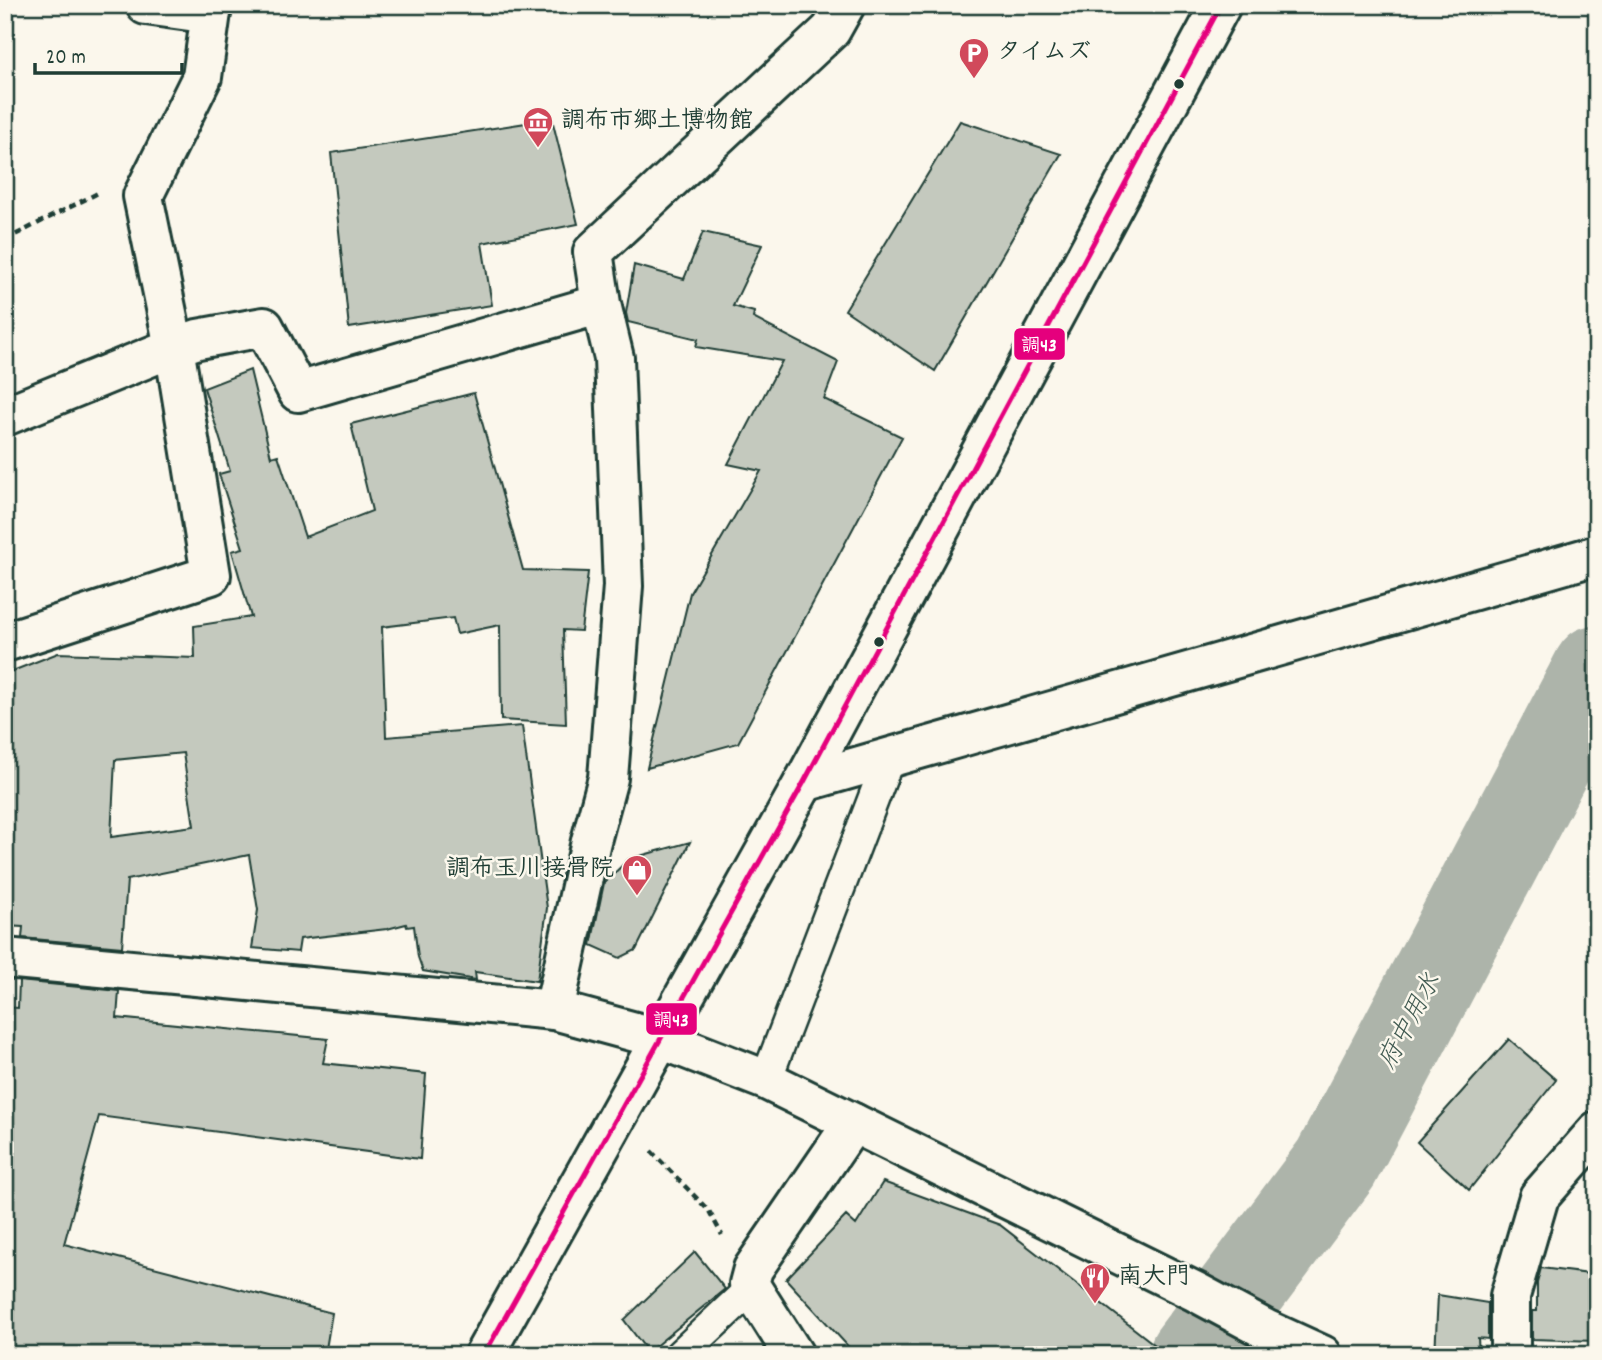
<svg xmlns="http://www.w3.org/2000/svg" width="1602" height="1360" font-family="Dekko,'Klee One',sans-serif">
<style>
.lines{fill:none;stroke-linecap:round;stroke-linejoin:round}
.river{stroke:#adb4aa;stroke-width:88}
.building{fill:#c4c9be;stroke:#1f3d34;stroke-width:2;fill-rule:evenodd}
.lane-casing{stroke:#1f3d34;stroke-width:35}
.street-casing{stroke:#1f3d34;stroke-width:44}
.secondary-casing{stroke:#1f3d34;stroke-width:44}
.path{stroke:#1f3d34;stroke-width:4.5;stroke-dasharray:7 5;stroke-linecap:butt}
.lane{stroke:#fbf7ec;stroke-width:30}
.street{stroke:#fbf7ec;stroke-width:38}
.secondary{stroke:#fbf7ec;stroke-width:38}
.bus-1-casing{stroke:#fbf7ec;stroke-width:10}
.bus-1{stroke:#e5007d;stroke-width:5}
.bus-dot{fill:#1f3d34;stroke:#fbf7ec;stroke-width:2.5}
.labels{text-anchor:middle;dominant-baseline:central;stroke-width:5;stroke-linejoin:round;paint-order:stroke}
.poi-label{font-size:24px;font-weight:bold;fill:#1f3d34;stroke:#fbf7ec;text-anchor:start}
.water-label{font-size:26px;font-style:italic;fill:#425b52;stroke:#fbf7ec}
.line-badge{stroke:#fbf7ec;stroke-width:2.5}
.badge-label{font-size:19px;text-anchor:middle;font-weight:bold;fill:#fff}
</style>
<rect width="100%" height="100%" fill="#fbf7ec"/>
<filter id="ink" filterUnits="userSpaceOnUse"><feTurbulence type="fractalNoise" baseFrequency=".0143" numOctaves="2"/><feDisplacementMap in="SourceGraphic" scale="14" xChannelSelector="R" yChannelSelector="G"/><feConvolveMatrix kernelMatrix="1 2 1 2 8 2 1 2 1" color-interpolation-filters="sRGB"/></filter>
<g filter="url(#ink)">
<g class="lines">
<path class="river" d="M 1193,1355 L 1336,1164 L 1597,669"/>
</g>
<path class="building" d="M 552,119 L 578,224 L 482,243 L 492,305 L 349,328 L 331,153 Z
M 960,121 L 1061,154 L 935,371 L 845,310 Z
M 703,232 L 762,245 L 733,306 L 754,312 L 753,318 L 838,362 L 824,399 L 902,437 L 738,743 L 647,768 L 690,593 L 761,471 L 728,464 L 782,361 L 696,347 L 698,339 L 628,322 L 626,313 L 634,265 L 684,279 Z
M 250,370 L 271,457 L 278,455 L 305,537 L 372,511 L 351,424 L 474,393 L 523,570 L 588,572 L 581,631 L 563,630 L 566,724 L 501,720 L 500,625 L 457,634 L 453,618 L 382,627 L 386,737 L 522,726 L 547,908 L 537,981 L 475,972 L 476,980 L 423,971 L 418,957 L 414,926 L 407,927 L 406,924 L 387,929 L 300,939 L 298,952 L 252,948 L 258,910 L 249,855 L 127,880 L 122,947 L 22,938 L 23,927 L 5,926 L 5,674 L 58,653 L 195,658 L 194,626 L 251,617 L 232,551 L 243,548 L 219,474 L 230,471 L 204,388 ZM 183,753 L 194,826 L 111,837 L 115,760 Z
M 690,842 L 636,950 L 620,958 L 591,945 L 604,883 L 629,859 Z
M 19,981 L 119,991 L 117,1018 L 328,1039 L 323,1063 L 426,1074 L 420,1159 L 99,1116 L 64,1244 L 332,1313 L 325,1355 L 43,1355 L 5,1348 L 5,1007 L 18,1008 Z
M 1509,1039 L 1556,1080 L 1469,1190 L 1417,1142 Z
M 883,1182 L 1000,1225 L 1168,1355 L 856,1355 L 786,1279 L 846,1216 L 856,1225 Z
M 695,1252 L 725,1289 L 648,1352 L 624,1320 Z
M 1541,1268 L 1597,1275 L 1597,1341 L 1532,1339 L 1532,1311 L 1537,1311 L 1537,1283 Z
M 1438,1295 L 1488,1303 L 1488,1339 L 1478,1338 L 1479,1355 L 1435,1355 Z"/>
<g class="lines">
<g class="lane-casing">
<path id="lane" d="M 766,1080 L 889,758
M 680,1355 L 742,1297 L 749,1284"/>
</g>
<g class="street-casing">
<path id="street" d="M 146,5 L 211,14
M 5,416 L 174,347 L 198,339 L 264,327 L 298,392 L 601,304
M 5,642 L 211,575 L 174,347 L 143,196 L 202,77 L 212,5
M 804,782 L 1597,555
M 554,1010 L 591,841 L 608,778 L 623,586 L 614,358 L 601,304 L 593,252 L 831,30 L 845,5
M 794,1355 L 749,1284 L 753,1269 L 853,1123
M 1510,1355 L 1510,1296 L 1539,1197 L 1597,1131"/>
</g>
<g class="secondary-casing">
<path id="secondary" d="M 5,958 L 554,1010 L 661,1039 L 766,1080 L 1196,1292 L 1265,1329 L 1322,1355
M 484,1355 L 804,782 L 1221,5"/>
</g>
<path class="path" d="M 5,240 L 98,193
M 651,1151 L 709,1211 L 722,1235"/>
<use href="#lane" class="lane"/>
<use href="#street" class="street"/>
<use href="#secondary" class="secondary"/>
<g class="bus-1-casing">
<path id="bus-1" d="M 484,1355 L 804,782 L 1221,5"/>
</g>
<use href="#bus-1" class="bus-1"/>
</g>
</g>
<defs>
<g id="parking-pin" transform="scale(1.575)"><path d="M0 17L-7.5 6A9.5 9.5 0 1 1 7.5 6Z" fill="#d1495b" stroke="#fbf7ec"/><path d="M-3.5-5.5H1a3.5 3.5 0 0 1 0 7H-1V5.5H-3.5ZM-1-3.4V-.6H.8a1.4 1.4 0 0 0 0-2.8Z" fill="#fff"/></g>
<g id="museum-pin" transform="scale(1.575)"><path d="M0 17L-7.5 6A9.5 9.5 0 1 1 7.5 6Z" fill="#d1495b" stroke="#fbf7ec"/><path d="M0-6L6-3V-2H-6V-3ZM-5-1h2V3h-2ZM-1-1h2V3h-2ZM3-1h2V3H3ZM-6 4H6V6H-6Z" fill="#fff"/></g>
<g id="shop-pin" transform="scale(1.575)"><path d="M0 17L-7.5 6A9.5 9.5 0 1 1 7.5 6Z" fill="#d1495b" stroke="#fbf7ec"/><path d="M-5-2.5h2.3a2.7 3.5 0 0 1 5.4 0H5L5.5 6h-11ZM-1.5-2.5h3a1.5 2.3 0 0 0-3 0Z" fill="#fff"/></g>
<g id="restaurant-pin" transform="scale(1.575)"><path d="M0 17L-7.5 6A9.5 9.5 0 1 1 7.5 6Z" fill="#d1495b" stroke="#fbf7ec"/><path d="M-5-6h1v4h1v-4h1v4h1v-4h1v5L-1.5 .5V6h-2V.5L-5-1ZM5-6V6H3V1.5H1.5Q1.5-4 5-6Z" fill="#fff"/></g>
</defs>
<g fill-rule="evenodd">
<use href="#parking-pin" x="974" y="53"/>
<use href="#museum-pin" x="538" y="122"/>
<use href="#shop-pin" x="637" y="870"/>
<use href="#restaurant-pin" x="1095" y="1278"/>
</g>
<g class="bus-dot">
<circle cx="1179" cy="84" r="6"/>
<circle cx="879" cy="642" r="6"/>
</g>
<g class="labels">
<g class="poi-label">
<text x="997" y="53">タイムズ</text>
<text x="561" y="122">調布市郷土博物館</text>
<text x="614" y="870" text-anchor="end">調布玉川接骨院</text>
<text x="1118" y="1278">南大門</text>
</g>
<g class="water-label">
<text transform="translate(1411 1022) rotate(-62)">府中用水</text>
</g>
</g>
<g class="line-badge">
<rect x="1013" y="327" width="53" height="34" rx="7" fill="#e5007d"/>
<rect x="645" y="1002" width="53" height="34" rx="7" fill="#e5007d"/>
</g>
<g class="badge-label">
<text x="1039" y="351">調43</text>
<text x="671" y="1026">調43</text>
</g>
<rect width="1602" height="1360" fill="none" stroke="#fbf7ec" stroke-width="28"/>
<rect x="14" y="14" width="1574" height="1332" fill="none" stroke="#1f3d34" stroke-width="2.5" filter="url(#ink)"/>
<path d="M35 63v10h147v-10" fill="none" stroke="#1f3d34" stroke-width="3.5"/>
<text x="46" y="63" font-size="21" fill="#1f3d34" stroke="#fbf7ec" stroke-width="5" paint-order="stroke">20 m</text>
</svg>
